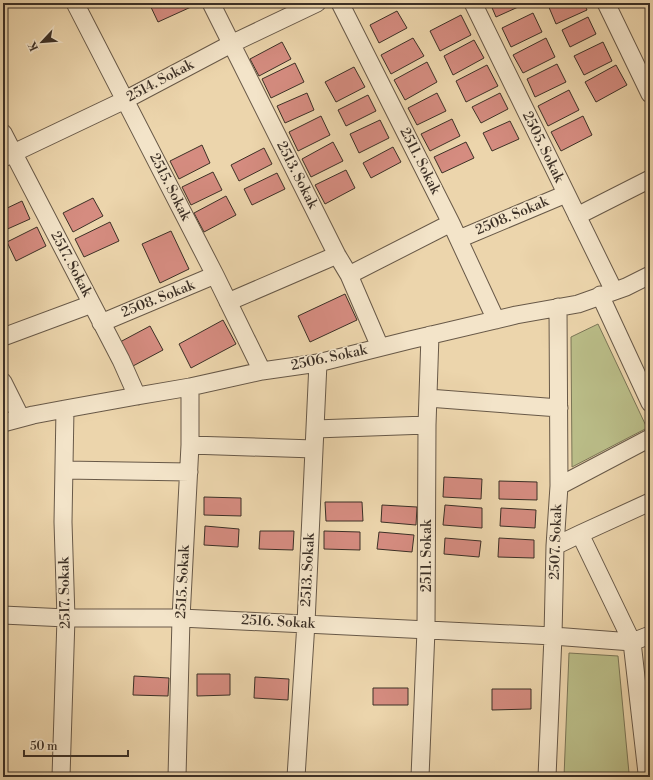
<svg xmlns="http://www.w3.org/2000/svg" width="653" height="780" font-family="'Libre Bodoni',serif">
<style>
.green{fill:#babd88;stroke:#7b7657}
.building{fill:#d58c80;stroke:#3c3026}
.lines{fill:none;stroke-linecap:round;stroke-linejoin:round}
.minor-casing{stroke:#685948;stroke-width:19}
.minor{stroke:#f3e4c9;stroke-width:17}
.labels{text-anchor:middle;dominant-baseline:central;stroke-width:3;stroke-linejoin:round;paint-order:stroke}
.street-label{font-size:14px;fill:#3c3026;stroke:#f3e4c9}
</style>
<rect width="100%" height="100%" fill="#ecd5ac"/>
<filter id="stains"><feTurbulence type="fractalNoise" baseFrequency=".005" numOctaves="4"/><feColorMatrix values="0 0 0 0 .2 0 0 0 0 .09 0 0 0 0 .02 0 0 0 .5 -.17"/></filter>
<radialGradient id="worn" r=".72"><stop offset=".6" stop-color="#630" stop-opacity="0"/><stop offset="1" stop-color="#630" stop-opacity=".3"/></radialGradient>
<path class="green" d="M 598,324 L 647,428 L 572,467 L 571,337 Z
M 569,653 L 618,656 L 629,773 L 564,777 Z"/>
<path class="building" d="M 149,3 L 189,3 L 191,7 L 158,22 Z
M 490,3 L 527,3 L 496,17 Z
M 554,3 L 584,3 L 587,10 L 556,24 L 548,5 Z
M 397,11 L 407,28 L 379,43 L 370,25 Z
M 533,13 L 542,32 L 511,47 L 502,28 Z
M 461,15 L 471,35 L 440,51 L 430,31 Z
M 588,17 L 596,34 L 570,47 L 562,30 Z
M 413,38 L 424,56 L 391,74 L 381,55 Z
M 546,38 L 555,57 L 523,73 L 513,55 Z
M 474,40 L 484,58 L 453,75 L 444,56 Z
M 282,42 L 291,59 L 259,76 L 250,59 Z
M 603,42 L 612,61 L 584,75 L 574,56 Z
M 427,62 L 437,82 L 405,100 L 394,80 Z
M 295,63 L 304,82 L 271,98 L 262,79 Z
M 557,64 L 566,82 L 535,97 L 527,79 Z
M 487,65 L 498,86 L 466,102 L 456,81 Z
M 616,65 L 627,85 L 596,102 L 585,82 Z
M 354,67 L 365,87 L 336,102 L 325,82 Z
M 569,90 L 579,110 L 548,126 L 538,106 Z
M 307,93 L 314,110 L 285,123 L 277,106 Z
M 437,93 L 446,111 L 417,125 L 408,108 Z
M 500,93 L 508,109 L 481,123 L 472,107 Z
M 368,95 L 376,111 L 346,126 L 338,110 Z
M 321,116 L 330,135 L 298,151 L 289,132 Z
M 583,116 L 592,135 L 561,151 L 551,132 Z
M 452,119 L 460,136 L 430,151 L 421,134 Z
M 380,120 L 389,138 L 359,153 L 350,134 Z
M 510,121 L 519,139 L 492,151 L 483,133 Z
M 333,142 L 343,161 L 311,177 L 302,159 Z
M 466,142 L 474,158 L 442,173 L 434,157 Z
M 202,145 L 210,163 L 179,179 L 170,161 Z
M 393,147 L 401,162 L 371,178 L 363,163 Z
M 264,148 L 272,164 L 239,181 L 231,165 Z
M 346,170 L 355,188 L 325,204 L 315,185 Z
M 213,172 L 222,190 L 191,205 L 182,187 Z
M 277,173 L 285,189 L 252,205 L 244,189 Z
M 226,196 L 236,215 L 204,232 L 194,213 Z
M 93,198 L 103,216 L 73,232 L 63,213 Z
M 22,201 L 30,219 L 3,231 L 3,210 Z
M 110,222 L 119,241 L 84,257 L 75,239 Z
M 37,227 L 46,246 L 16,261 L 7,242 Z
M 171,231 L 189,269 L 160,283 L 142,244 Z
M 345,294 L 357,320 L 310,342 L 298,316 Z
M 223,320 L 236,344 L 191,368 L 179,344 Z
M 150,326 L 163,350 L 133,366 L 120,342 Z
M 444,477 L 482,479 L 481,499 L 443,497 Z
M 499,481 L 537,482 L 537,500 L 499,499 Z
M 204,497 L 241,498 L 241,516 L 204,515 Z
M 325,502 L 362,502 L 363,521 L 326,521 Z
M 382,505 L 417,507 L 416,525 L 381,522 Z
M 445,505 L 482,508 L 482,528 L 443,525 Z
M 501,508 L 536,510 L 535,528 L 500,526 Z
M 205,526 L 239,529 L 238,547 L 204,545 Z
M 260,531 L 294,531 L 293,550 L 259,549 Z
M 324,531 L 360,532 L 360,550 L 324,549 Z
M 379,532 L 414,535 L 412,552 L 377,549 Z
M 445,538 L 481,541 L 479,557 L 444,554 Z
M 499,538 L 534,540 L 534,558 L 498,557 Z
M 197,674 L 230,674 L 230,695 L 197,696 Z
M 134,676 L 169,678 L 168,696 L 133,695 Z
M 255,677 L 289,679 L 288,700 L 254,698 Z
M 373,688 L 408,688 L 408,705 L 373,705 Z
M 492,689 L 531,689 L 531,709 L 492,710 Z"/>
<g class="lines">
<g class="minor-casing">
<path id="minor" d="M 75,3 L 215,275 L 262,371
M 211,3 L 337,255 L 349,275 L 380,347
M 340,3 L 451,223 L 496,320
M 473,3 L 614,291
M 606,3 L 650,94
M 3,133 L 121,360 L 137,396
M 3,158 L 125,100 L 231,44 L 317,3
M 577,216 L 650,179
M 459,239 L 566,194
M 349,275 L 451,223
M 600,295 L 650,403
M 228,302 L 337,255
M 101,323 L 215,275
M 3,337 L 92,304
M 3,382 L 21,418
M 428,398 L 559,408
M 3,423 L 33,415 L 65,409 L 137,396 L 190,387 L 262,371 L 318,363 L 410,340 L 440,333 L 516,315 L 578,304 L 626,287 L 650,275
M 315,429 L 427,425
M 190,445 L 314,449
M 64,470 L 189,472
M 559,486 L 650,438
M 580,534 L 632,642 L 647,773
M 555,546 L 580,534 L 650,502
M 3,615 L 66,618 L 181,618 L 553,636 L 632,642 L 650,635
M 61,777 L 66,618 L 63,522 L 65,409
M 177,777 L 181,618 L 190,445 L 190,387
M 296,777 L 306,623 L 318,363
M 420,777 L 426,630 L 427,425 L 430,335
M 547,777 L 553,636 L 555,546 L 559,486 L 558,307"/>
</g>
<use href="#minor" class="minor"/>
</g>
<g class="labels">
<g class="street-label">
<text transform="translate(160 81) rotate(-28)">2514. Sokak</text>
<text transform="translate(543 147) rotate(64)">2505. Sokak</text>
<text transform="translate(420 161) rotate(63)">2511. Sokak</text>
<text transform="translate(297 175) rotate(63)">2513. Sokak</text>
<text transform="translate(170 187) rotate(63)">2515. Sokak</text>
<text transform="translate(512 216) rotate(-23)">2508. Sokak</text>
<text transform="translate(71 264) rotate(62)">2517. Sokak</text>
<text transform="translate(158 299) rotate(-22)">2508. Sokak</text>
<text transform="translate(329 358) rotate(-12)">2506. Sokak</text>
<text transform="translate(556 542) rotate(-88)">2507. Sokak</text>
<text transform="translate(427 556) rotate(-90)">2511. Sokak</text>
<text transform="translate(308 570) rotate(-87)">2513. Sokak</text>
<text transform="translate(183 582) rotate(-87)">2515. Sokak</text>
<text transform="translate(65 593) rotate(-91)">2517. Sokak</text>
<text transform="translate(278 622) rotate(3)">2516. Sokak</text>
</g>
</g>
<rect width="653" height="780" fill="none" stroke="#ecd5ac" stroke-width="16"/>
<rect x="4" y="4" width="645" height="772" fill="none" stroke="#3c3026" stroke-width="2"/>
<rect x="8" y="8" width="637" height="764" fill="none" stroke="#3c3026"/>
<g transform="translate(42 42) rotate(244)" stroke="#f3e4c9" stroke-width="3" paint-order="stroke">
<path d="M0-3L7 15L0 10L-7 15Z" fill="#3c3026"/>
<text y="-6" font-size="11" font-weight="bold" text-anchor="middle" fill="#3c3026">K</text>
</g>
<path d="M24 750v6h104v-6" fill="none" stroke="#3c3026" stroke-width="2"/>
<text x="30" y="750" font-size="12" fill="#3c3026" stroke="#f3e4c9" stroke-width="3" paint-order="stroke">50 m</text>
<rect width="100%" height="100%" filter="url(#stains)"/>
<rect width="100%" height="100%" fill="url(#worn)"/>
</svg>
